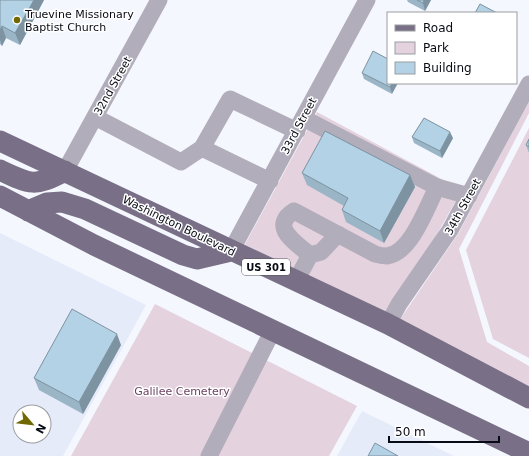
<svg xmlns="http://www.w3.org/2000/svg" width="529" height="456" font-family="'DejaVu Sans',sans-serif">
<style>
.built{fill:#e6ebfa;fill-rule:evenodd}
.green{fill:#e4d2df}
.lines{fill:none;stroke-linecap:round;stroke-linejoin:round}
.minor{stroke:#b2adba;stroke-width:17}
.major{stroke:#797087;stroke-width:21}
.wall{fill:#9ab5c6}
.shaded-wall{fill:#7d93a1}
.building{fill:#b3d2e6;stroke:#7d93a1}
.poi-dot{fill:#706902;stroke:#fff;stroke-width:1.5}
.labels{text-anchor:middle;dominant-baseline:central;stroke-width:3;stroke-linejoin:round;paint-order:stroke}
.shield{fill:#fff;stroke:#52545b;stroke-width:1}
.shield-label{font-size:10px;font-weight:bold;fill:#080b15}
.poi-label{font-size:11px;fill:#080b15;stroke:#fff;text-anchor:start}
.street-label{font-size:11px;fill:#080b15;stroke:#fff}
.park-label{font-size:11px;fill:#6c4362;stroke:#fff}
</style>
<rect width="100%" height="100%" fill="#f4f7fd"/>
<path class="built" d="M 0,233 L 146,305 L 63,456 L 0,456 ZM 20,412 L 44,412 L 44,436 L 20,436 Z
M 362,411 L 454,456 L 337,456 Z"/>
<path class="green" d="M 529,102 L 529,113 L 459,249 L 487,342 L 529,366 L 529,390 L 399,321 L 458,234 Z
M 317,112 L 462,190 L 429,248 L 384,314 L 243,248 Z
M 529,128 L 529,358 L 493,339 L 466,250 Z
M 155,304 L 357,406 L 329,456 L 71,456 Z"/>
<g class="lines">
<path class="minor" d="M 95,117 L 181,162 L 202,148
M 303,118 L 437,187 L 469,196
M 65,171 L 159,0
M 270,181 L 202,148 L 230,99 L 297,131
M 338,234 L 321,252 L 310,255 C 296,243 269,227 294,211 L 375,254 C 378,255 383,256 387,256 C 411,253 427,207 437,187
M 231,251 L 367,0
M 296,281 L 310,255
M 388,324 L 399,304 L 450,230 L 529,84
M 209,456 L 273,330"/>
<path class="major" d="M 0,141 L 388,324 L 529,398
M 0,170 C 31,185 35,187 65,171
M 0,196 L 94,245 L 529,453
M 28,211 L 47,203 L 62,202 L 85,209 L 183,255 L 197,259 L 231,251"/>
</g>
<path class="wall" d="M 0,0 L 44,0 L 20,45 L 6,38 L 2,46 L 0,44 Z
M 407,0 L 431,0 L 425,11 L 408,2 Z
M 388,59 L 392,94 L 364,79 L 362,73 Z
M 412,137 L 453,138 L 442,158 L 414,143 Z
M 529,139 L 529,153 L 526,145 Z
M 302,173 L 410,175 L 415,187 L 384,243 L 346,222 L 342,210 L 344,206 L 307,185 Z
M 121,345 L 83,414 L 39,390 L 34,378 Z"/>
<path class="shaded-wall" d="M 34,0 L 44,0 L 20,45 L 15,33 Z
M 424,0 L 431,0 L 425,11 L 423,3 Z
M 2,26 L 6,38 L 2,46 L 0,40 L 0,30 Z
M 392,83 L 398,83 L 392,94 L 390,87 Z
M 450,132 L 453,138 L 442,158 L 440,151 Z
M 410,175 L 415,187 L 384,243 L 380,231 Z
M 117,334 L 121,345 L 83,414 L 79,402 Z"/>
<path class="building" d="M 0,0 L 34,0 L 15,33 L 2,26 L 0,30 Z
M 417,0 L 424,0 L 423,3 Z
M 480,4 L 497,13 L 475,13 Z
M 373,51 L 388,59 L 388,83 L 392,83 L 390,87 L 362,73 Z
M 424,118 L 450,132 L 440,151 L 412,137 Z
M 325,131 L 410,175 L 380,231 L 342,210 L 348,198 L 302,173 Z
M 529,139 L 529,147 L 526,145 Z
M 72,309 L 117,334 L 79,402 L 34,378 Z
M 375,443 L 398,456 L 368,456 Z"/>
<circle class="poi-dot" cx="17" cy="20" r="4"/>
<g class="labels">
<rect class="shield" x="242" y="259" width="48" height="16" rx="3"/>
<g class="shield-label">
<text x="266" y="267">US 301</text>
</g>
<g class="poi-label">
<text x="25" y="14">Truevine Missionary<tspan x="25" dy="13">Baptist Church</tspan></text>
</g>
<g class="street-label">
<text transform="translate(113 86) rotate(-61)">32nd Street</text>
<text transform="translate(299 126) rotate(-62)">33rd Street</text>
<text transform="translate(463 207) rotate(-61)">34th Street</text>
<text transform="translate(179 226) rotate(26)">Washington Boulevard</text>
</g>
<g class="park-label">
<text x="182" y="391">Galilee Cemetery</text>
</g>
</g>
<rect x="387" y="12" width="130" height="72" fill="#ffffff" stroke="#9c9da1"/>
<rect x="395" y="25" width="20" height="6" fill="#797087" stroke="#9c9da1"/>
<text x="423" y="32" font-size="12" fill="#080b15">Road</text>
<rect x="395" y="42" width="20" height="12" fill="#e4d2df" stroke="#9c9da1"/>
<text x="423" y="52" font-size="12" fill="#080b15">Park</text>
<rect x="395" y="62" width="20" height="12" fill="#b3d2e6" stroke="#9c9da1"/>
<text x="423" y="72" font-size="12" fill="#080b15">Building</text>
<g transform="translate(32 424) rotate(118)"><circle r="19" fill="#ffffff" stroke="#9c9da1"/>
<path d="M0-3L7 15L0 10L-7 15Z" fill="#706902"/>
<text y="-6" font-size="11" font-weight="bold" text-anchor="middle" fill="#080b15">N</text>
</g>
<path d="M389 436v6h110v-6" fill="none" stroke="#080b15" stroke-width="2"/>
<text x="395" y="436" font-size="12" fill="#080b15" stroke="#ffffff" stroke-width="3" paint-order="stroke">50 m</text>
</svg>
